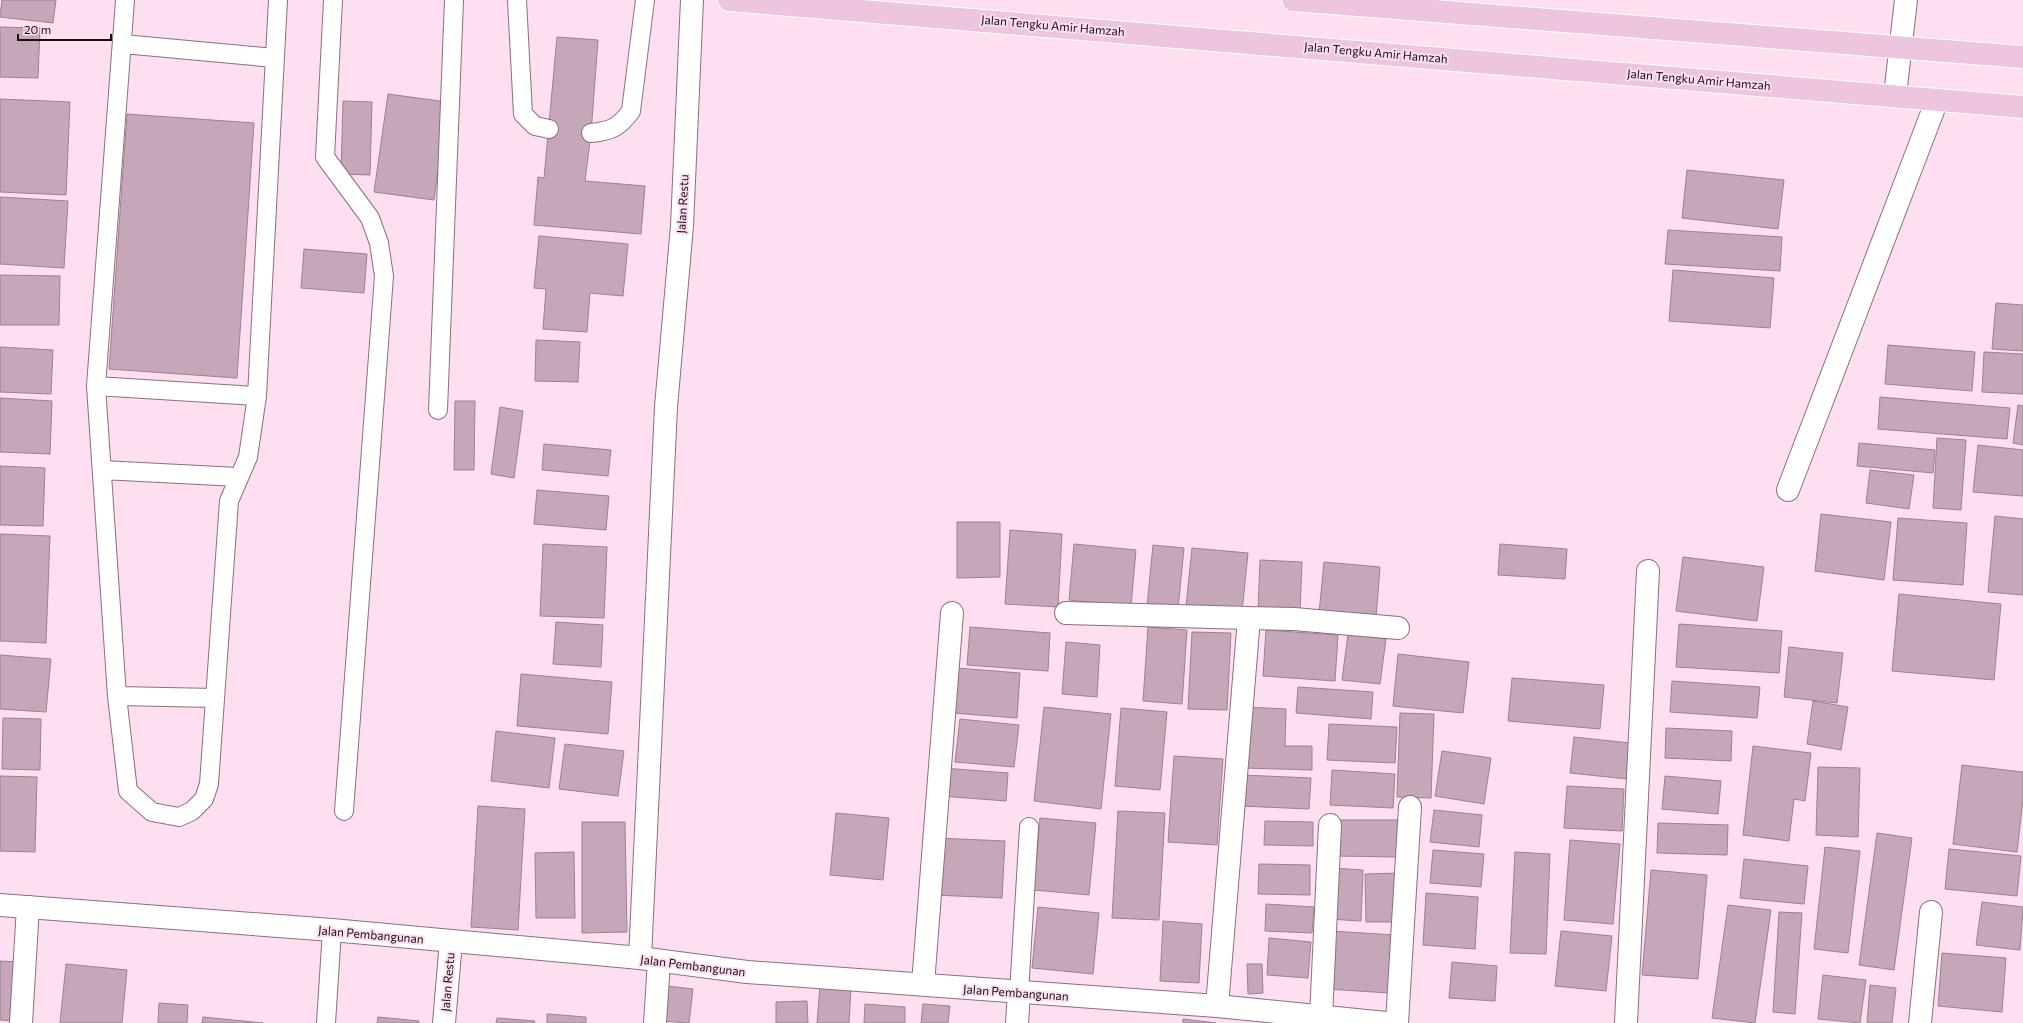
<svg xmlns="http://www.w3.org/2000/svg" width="2023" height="1023" font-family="Commissioner,sans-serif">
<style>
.building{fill:#c6a7b9;stroke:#9d8091}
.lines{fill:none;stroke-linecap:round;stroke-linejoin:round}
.service-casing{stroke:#8b6f7f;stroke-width:20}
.minor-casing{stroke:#8b6f7f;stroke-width:24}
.tertiary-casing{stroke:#8b6f7f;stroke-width:24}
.primary-casing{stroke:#fff;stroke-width:24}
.service{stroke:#fff;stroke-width:18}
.minor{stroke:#fff;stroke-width:22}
.tertiary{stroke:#fff;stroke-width:22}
.primary{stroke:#edc5de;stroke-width:22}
.labels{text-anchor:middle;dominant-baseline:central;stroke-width:4;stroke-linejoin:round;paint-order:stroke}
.street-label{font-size:12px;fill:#160c12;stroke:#fedef1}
</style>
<rect width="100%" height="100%" fill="#fedef1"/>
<path class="building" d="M 2,0 L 56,0 L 53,23 L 0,17 Z
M 0,27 L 40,28 L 38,78 L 0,77 Z
M 557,37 L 598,40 L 591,133 L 585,181 L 645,186 L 641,234 L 534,225 L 538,177 L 544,178 Z
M 388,94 L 447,102 L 434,200 L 374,192 Z
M 0,99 L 70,102 L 66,195 L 0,192 Z
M 343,101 L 372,102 L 370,175 L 341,174 Z
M 127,114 L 254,123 L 237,378 L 109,369 Z
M 1687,170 L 1784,180 L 1778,229 L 1682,218 Z
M 0,197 L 68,201 L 64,268 L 0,264 Z
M 1668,230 L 1782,237 L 1780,271 L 1665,264 Z
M 539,236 L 628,244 L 623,296 L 590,293 L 587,332 L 543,329 L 546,289 L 534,288 Z
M 304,249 L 367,254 L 364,293 L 301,288 Z
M 1673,270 L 1774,278 L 1770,328 L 1669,321 Z
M 0,275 L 60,276 L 59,325 L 0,325 Z
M 1996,303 L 2023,305 L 2023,351 L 1992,349 Z
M 536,340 L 580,342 L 578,382 L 535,381 Z
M 1888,345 L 1975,352 L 1972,391 L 1885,384 Z
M 0,347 L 53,350 L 51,394 L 0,392 Z
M 1984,352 L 2023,354 L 2023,394 L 1982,392 Z
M 1880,397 L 2010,408 L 2007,439 L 1878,429 Z
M 0,398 L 52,401 L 50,454 L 0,452 Z
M 455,401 L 475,401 L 474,470 L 454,470 Z
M 2018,405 L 2023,406 L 2023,445 L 2013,443 Z
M 500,407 L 523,411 L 514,478 L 491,474 Z
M 1937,438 L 1966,440 L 1961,510 L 1933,508 Z
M 1859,443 L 1935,450 L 1933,473 L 1857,466 Z
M 544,444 L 611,450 L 608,476 L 542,470 Z
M 1978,445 L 2023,450 L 2023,496 L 1973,492 Z
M 0,466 L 45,468 L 43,526 L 0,525 Z
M 1870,470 L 1914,475 L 1909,509 L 1866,503 Z
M 537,490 L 609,496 L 606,530 L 534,524 Z
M 1821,514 L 1891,522 L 1884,580 L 1815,571 Z
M 1995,516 L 2023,519 L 2023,595 L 1988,592 Z
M 1898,518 L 1967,523 L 1963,585 L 1893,580 Z
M 957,522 L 1000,522 L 1000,577 L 957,578 Z
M 1010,530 L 1062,534 L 1058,607 L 1005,604 Z
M 0,534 L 50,536 L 46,643 L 0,641 Z
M 543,544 L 607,547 L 604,618 L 540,616 Z
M 1074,544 L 1136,550 L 1131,606 L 1069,600 Z
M 1500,544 L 1567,549 L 1565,579 L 1498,575 Z
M 1153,545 L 1184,548 L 1178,609 L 1147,606 Z
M 1192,548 L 1248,553 L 1242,612 L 1186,607 Z
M 1683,557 L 1764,567 L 1757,621 L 1676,611 Z
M 1260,560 L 1302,562 L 1300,613 L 1258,611 Z
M 1324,562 L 1380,567 L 1376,618 L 1319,613 Z
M 1899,594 L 2001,604 L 1994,680 L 1892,671 Z
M 556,622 L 603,625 L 601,667 L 553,664 Z
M 1679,624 L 1782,631 L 1779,673 L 1676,667 Z
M 970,627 L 1050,633 L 1048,671 L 967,665 Z
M 1148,627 L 1187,630 L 1182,704 L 1143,701 Z
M 1266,630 L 1338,635 L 1335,681 L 1263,676 Z
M 1192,632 L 1231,633 L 1227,710 L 1188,709 Z
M 1348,634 L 1386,639 L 1380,684 L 1342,680 Z
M 1066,642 L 1100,645 L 1097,697 L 1062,694 Z
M 1789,647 L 1843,653 L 1837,703 L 1784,697 Z
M 1398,654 L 1469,662 L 1463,713 L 1393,706 Z
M 0,655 L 51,659 L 46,712 L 0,709 Z
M 957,668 L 1020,673 L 1017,718 L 953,713 Z
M 521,674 L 612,682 L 608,734 L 517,726 Z
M 1512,678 L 1604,685 L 1600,729 L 1508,721 Z
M 1672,681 L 1760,687 L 1757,718 L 1670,712 Z
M 1298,687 L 1373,692 L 1371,719 L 1296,713 Z
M 1813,701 L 1848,707 L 1841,750 L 1807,744 Z
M 1044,707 L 1111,714 L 1101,809 L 1034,801 Z
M 1246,707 L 1286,709 L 1285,746 L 1312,746 L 1312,770 L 1244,768 Z
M 1121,708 L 1167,712 L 1160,790 L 1115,786 Z
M 1400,713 L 1434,714 L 1431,798 L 1397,797 Z
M 3,718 L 41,719 L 40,770 L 2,769 Z
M 960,719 L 1019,725 L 1014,767 L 955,762 Z
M 1329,724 L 1397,727 L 1395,763 L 1327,760 Z
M 1666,728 L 1732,731 L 1731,761 L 1665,758 Z
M 496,731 L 555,738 L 549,788 L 491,781 Z
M 1574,737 L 1630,743 L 1627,779 L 1570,773 Z
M 565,744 L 624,751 L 618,796 L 559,789 Z
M 1753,746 L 1811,753 L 1805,801 L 1794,799 L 1789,841 L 1743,835 Z
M 1442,751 L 1491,758 L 1484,804 L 1435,796 Z
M 1174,756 L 1223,759 L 1217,845 L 1168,842 Z
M 1962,765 L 2023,772 L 2023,800 L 2017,852 L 1953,844 Z
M 1818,767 L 1860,768 L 1858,837 L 1816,835 Z
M 943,768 L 1008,773 L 1006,801 L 941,796 Z
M 1332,770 L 1395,774 L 1393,808 L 1330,805 Z
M 1242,775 L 1311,778 L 1309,809 L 1240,806 Z
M 0,776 L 37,777 L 35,852 L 0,851 Z
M 1665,776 L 1721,781 L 1718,814 L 1662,809 Z
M 1567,786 L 1624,789 L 1622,831 L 1564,828 Z
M 478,806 L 525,809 L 518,930 L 471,927 Z
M 1434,810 L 1482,815 L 1479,847 L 1430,842 Z
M 1118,811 L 1165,813 L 1159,920 L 1112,918 Z
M 836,813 L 889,818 L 883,880 L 830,875 Z
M 1040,818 L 1096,823 L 1089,895 L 1034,890 Z
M 1335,820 L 1399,820 L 1399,857 L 1335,856 Z
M 1265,821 L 1313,822 L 1313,846 L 1264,845 Z
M 582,822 L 625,822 L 627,932 L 582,933 Z
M 1658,823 L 1728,825 L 1727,855 L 1657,853 Z
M 1877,833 L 1912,838 L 1894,970 L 1859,965 Z
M 937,838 L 1005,841 L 1002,898 L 934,895 Z
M 1570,840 L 1620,844 L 1613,924 L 1564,920 Z
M 1825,847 L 1860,851 L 1848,953 L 1814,949 Z
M 1949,849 L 2021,856 L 2017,896 L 1945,889 Z
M 1433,850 L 1484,854 L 1481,887 L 1430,883 Z
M 574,852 L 575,918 L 536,918 L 535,853 Z
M 1515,852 L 1550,854 L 1546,954 L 1510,953 Z
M 1744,859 L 1808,866 L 1804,904 L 1740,898 Z
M 1259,864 L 1310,865 L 1310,895 L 1258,894 Z
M 1332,868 L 1363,870 L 1361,921 L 1329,919 Z
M 1651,870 L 1707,875 L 1698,979 L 1642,975 Z
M 1399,873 L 1400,922 L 1366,922 L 1365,874 Z
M 1426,893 L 1478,897 L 1475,949 L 1423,945 Z
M 1982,902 L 2023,907 L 2020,950 L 1976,945 Z
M 1266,904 L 1314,907 L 1312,933 L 1265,931 Z
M 1728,905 L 1771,910 L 1755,1023 L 1712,1018 Z
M 1038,907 L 1099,913 L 1093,974 L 1032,968 Z
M 1779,912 L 1802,913 L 1795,1014 L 1773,1012 Z
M 1163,921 L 1202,924 L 1199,983 L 1160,981 Z
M 1330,931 L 1395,935 L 1390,993 L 1326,989 Z
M 1561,931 L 1612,936 L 1606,991 L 1555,986 Z
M 1269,938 L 1311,942 L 1308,978 L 1267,975 Z
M 1942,953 L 2006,958 L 2002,1012 L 1938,1006 Z
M 0,961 L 17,962 L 14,1021 L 0,1020 Z
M 1452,962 L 1497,966 L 1495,1001 L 1449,998 Z
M 66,964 L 127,970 L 122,1023 L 60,1023 Z
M 1247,964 L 1262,964 L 1263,993 L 1248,994 Z
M 1823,975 L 1866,980 L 1860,1023 L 1818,1019 Z
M 1870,985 L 1896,988 L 1892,1023 L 1867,1023 Z
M 667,986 L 693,989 L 689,1023 L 663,1021 Z
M 820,986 L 851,988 L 849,1023 L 817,1023 Z
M 807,1001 L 808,1023 L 776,1023 L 776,1002 Z
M 159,1003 L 188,1005 L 187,1023 L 158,1023 Z
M 865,1004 L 905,1007 L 905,1023 L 864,1023 Z
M 923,1004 L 950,1006 L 948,1023 L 921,1023 Z
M 547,1014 L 586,1017 L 586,1023 L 547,1023 Z
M 203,1017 L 263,1023 L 202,1023 Z
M 378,1017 L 419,1021 L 419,1023 L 377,1023 Z
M 497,1018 L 535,1021 L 534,1023 L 496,1023 Z
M 1183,1019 L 1216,1023 L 1183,1023 Z"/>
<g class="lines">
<g class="service-casing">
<path id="service" d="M 125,0 L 96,386 L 117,696 L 128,791 L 152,812 L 179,817 L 192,811 L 204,799 L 209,784 L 229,501 L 248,457 L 257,396
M 333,0 L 325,157 L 370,218 L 379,243 L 384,276 L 344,811
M 517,0 L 523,114 L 535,126 L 549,129
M 123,44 L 274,58
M 591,133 C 612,131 619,127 631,111 L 645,0
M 96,386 L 257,396 L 278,0
M 438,410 L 454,0
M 102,470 L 238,477
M 117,696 L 215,698
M 1019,993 L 1029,827
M 326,1023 L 332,930"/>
</g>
<g class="minor-casing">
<path id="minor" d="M 1895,95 L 1906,0
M 1788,490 L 1937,100
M 1066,613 L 1249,618
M 640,958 L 666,407 L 682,226 L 692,0
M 923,984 L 952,613
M 1217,1006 L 1249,618 L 1294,619 L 1398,628
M 1321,1017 L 1330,825
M 21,1023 L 28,907
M 444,1023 L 451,941
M 655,1023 L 659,961
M 1017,1023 L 1019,993
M 1397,1023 L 1410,807
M 1626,1023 L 1648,571
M 1920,1023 L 1931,912"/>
</g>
<g class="tertiary-casing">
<path id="tertiary" d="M 0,905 L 332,930 L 640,958 L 747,972 L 1217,1006 L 1386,1023"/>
</g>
<g class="primary-casing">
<path id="primary" d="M 729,0 L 2023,107
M 1293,0 L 2023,57"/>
</g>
<use href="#service" class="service"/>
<use href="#minor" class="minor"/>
<use href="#tertiary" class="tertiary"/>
<use href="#primary" class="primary"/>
</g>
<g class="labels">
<g class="street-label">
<text transform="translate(1053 25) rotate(5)">Jalan Tengku Amir Hamzah</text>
<text transform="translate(1376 52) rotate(5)">Jalan Tengku Amir Hamzah</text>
<text transform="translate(1699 79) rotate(5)">Jalan Tengku Amir Hamzah</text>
<text transform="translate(682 204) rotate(-87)">Jalan Restu</text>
<text transform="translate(371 934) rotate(5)">Jalan Pembangunan</text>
<text transform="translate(693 965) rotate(7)">Jalan Pembangunan</text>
<text transform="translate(447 982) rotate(-85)">Jalan Restu</text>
<text transform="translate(1016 992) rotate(4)">Jalan Pembangunan</text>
</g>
</g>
<path d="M18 34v6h93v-6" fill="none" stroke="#160c12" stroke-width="2"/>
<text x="24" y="34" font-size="12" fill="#160c12" stroke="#fedef1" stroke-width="3" paint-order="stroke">20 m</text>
</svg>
